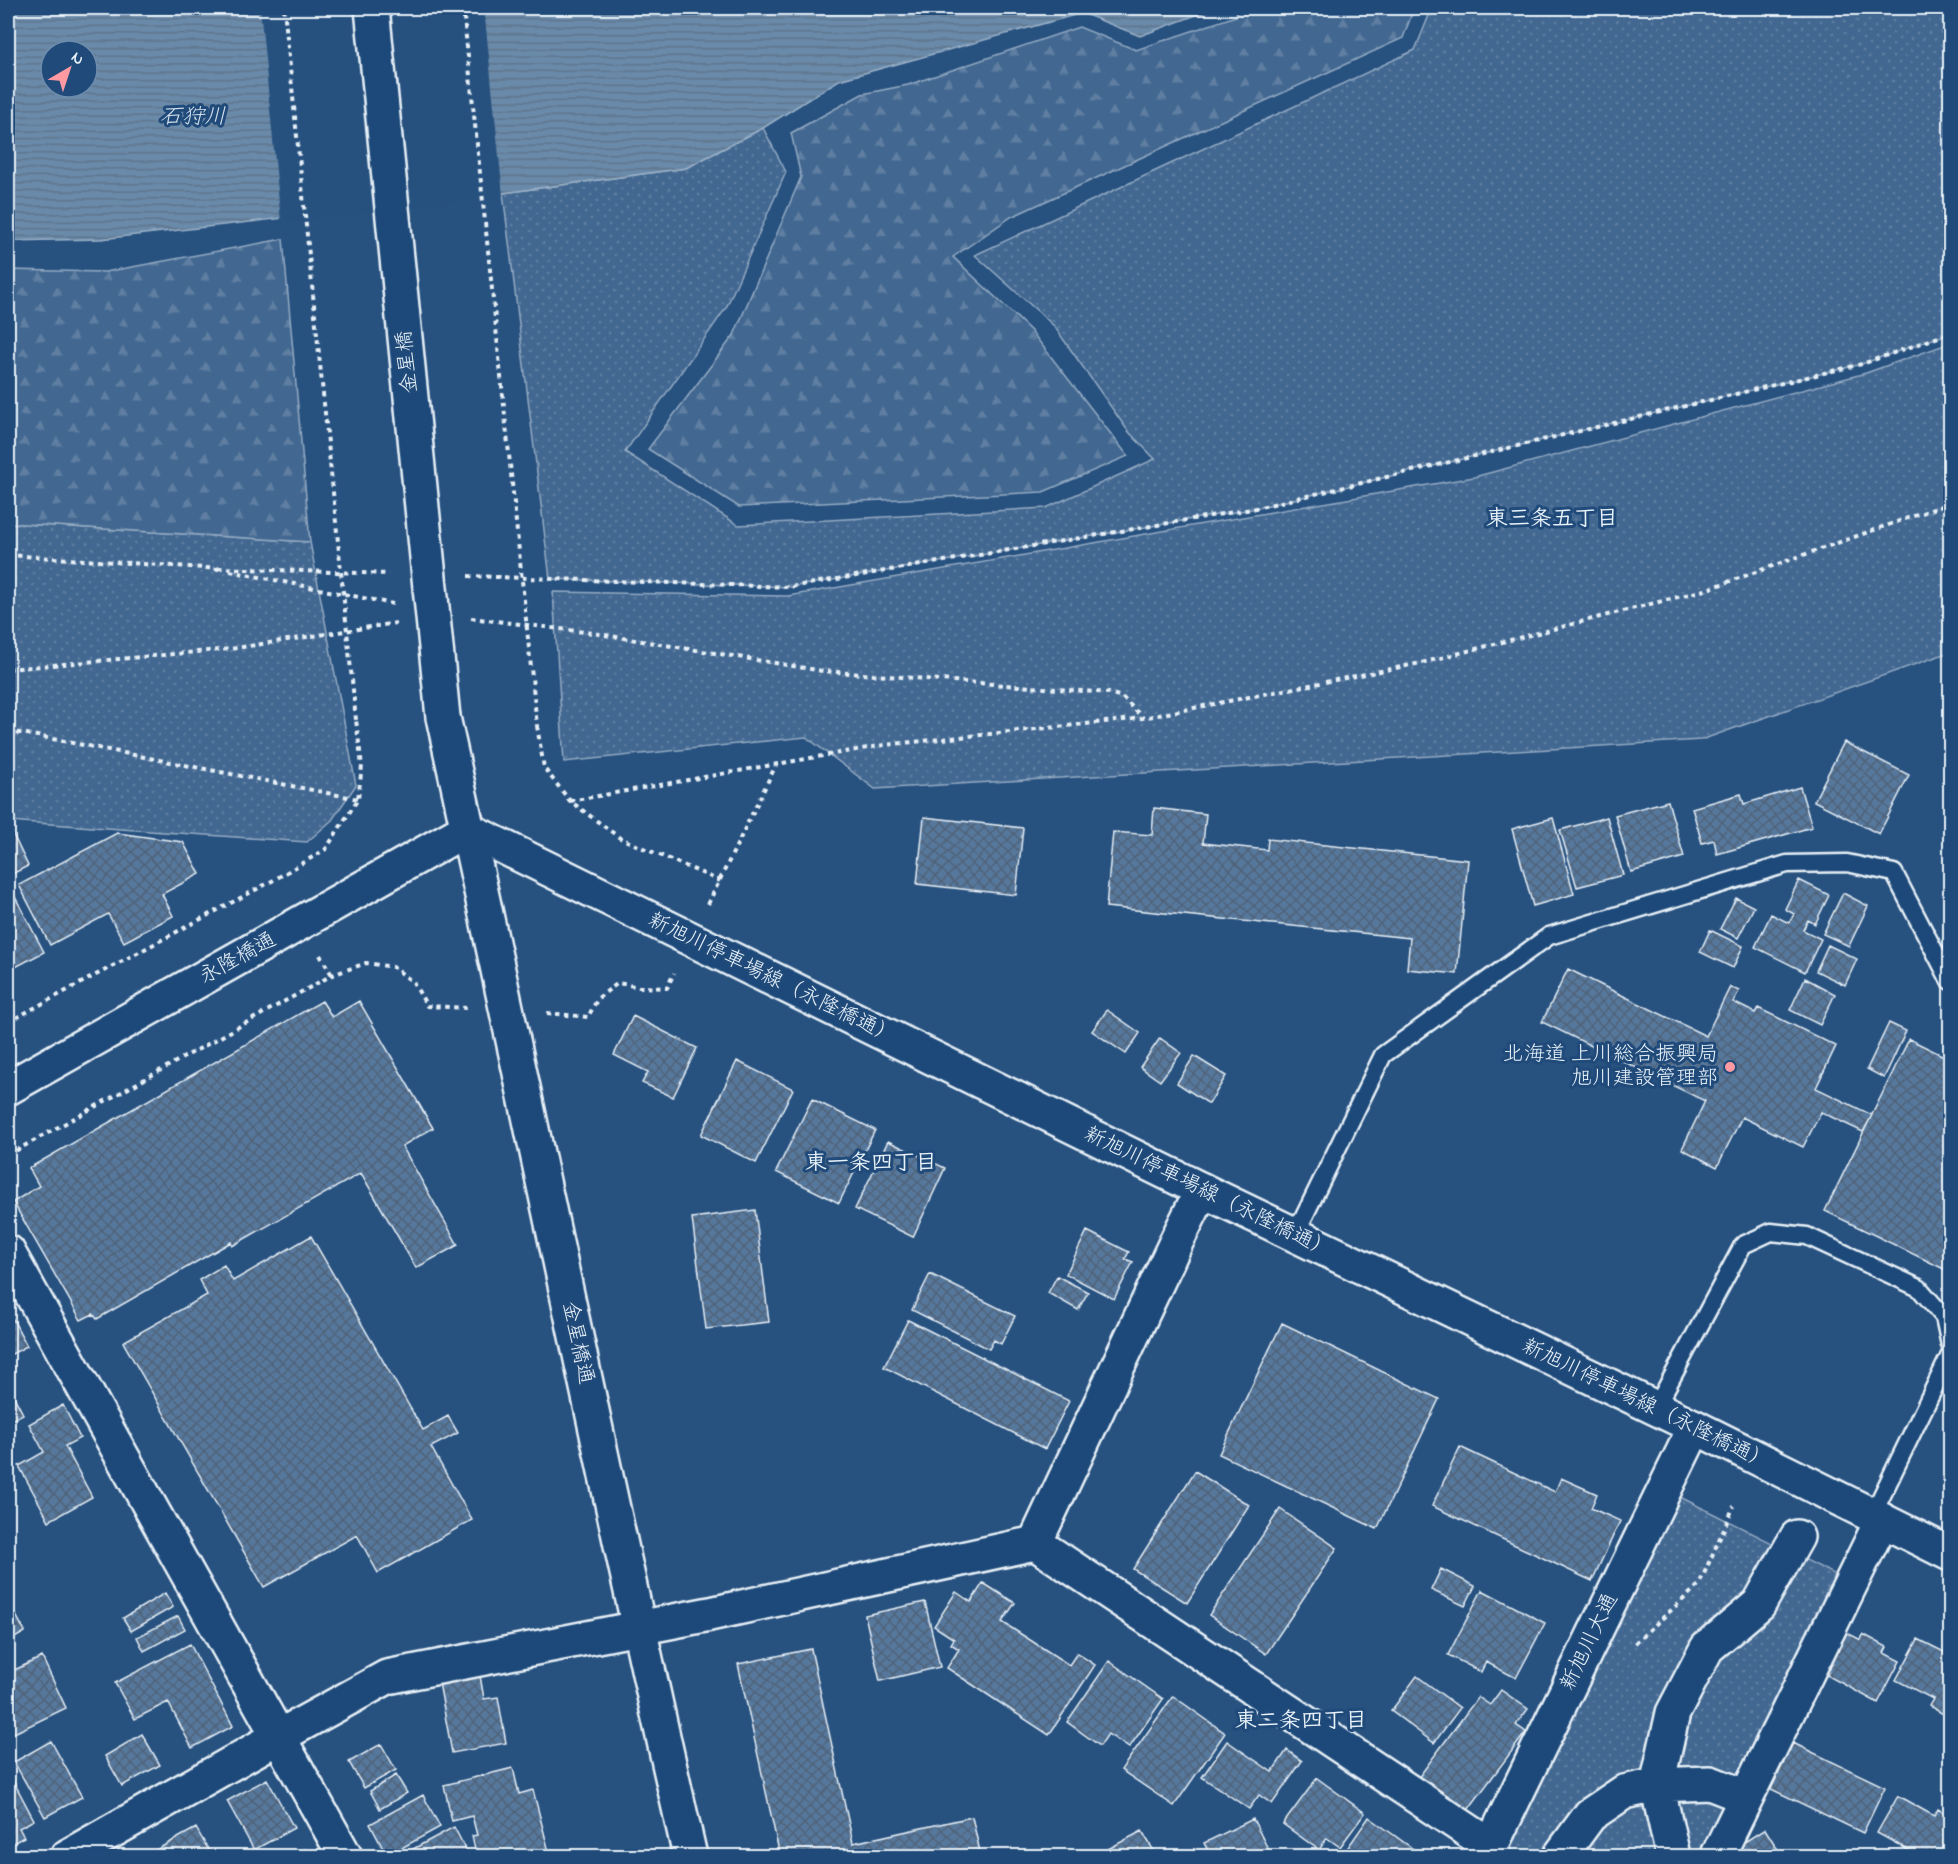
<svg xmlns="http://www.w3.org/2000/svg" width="1958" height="1864" font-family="'Indie Flower','Klee One',sans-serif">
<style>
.grass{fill:url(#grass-dots);stroke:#96acc4;stroke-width:1.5}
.forest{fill:url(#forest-firs);stroke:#96acc4;stroke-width:1.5}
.water{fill:url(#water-rules);stroke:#9db3c9;stroke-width:1.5;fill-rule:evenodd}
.pier{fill:#27517f}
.building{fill:url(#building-cross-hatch);stroke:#e8f1f8;stroke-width:1.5}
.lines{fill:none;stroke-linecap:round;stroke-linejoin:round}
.lane-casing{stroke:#e8f1f8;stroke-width:21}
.street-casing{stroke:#e8f1f8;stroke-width:38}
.secondary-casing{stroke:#e8f1f8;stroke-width:38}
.path{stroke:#e8f1f8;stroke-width:4;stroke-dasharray:4.5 4.5;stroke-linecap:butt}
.lane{stroke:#1f4a7a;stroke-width:16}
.street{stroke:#1f4a7a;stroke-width:33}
.secondary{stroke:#1f4a7a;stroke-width:33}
.secondary-bridge-casing{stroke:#e8f1f8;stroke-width:38;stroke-linecap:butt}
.path-bridge{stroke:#e8f1f8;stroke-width:4;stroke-dasharray:4.5 4.5;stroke-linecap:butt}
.secondary-bridge{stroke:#1f4a7a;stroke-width:33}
.poi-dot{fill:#ff9aa2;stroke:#1f4a7a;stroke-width:2}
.labels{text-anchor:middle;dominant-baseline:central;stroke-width:6;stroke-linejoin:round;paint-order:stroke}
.street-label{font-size:21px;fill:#e8f1f8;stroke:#1f4a7a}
.poi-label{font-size:21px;fill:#e8f1f8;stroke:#1f4a7a;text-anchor:end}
.water-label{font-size:22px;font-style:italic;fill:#d5e2ec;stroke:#1f4a7a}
.neighbourhood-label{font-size:22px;font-weight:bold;fill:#e8f1f8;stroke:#1f4a7a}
</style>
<defs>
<pattern id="grass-dots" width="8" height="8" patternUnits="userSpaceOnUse" patternTransform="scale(1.5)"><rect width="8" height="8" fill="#436891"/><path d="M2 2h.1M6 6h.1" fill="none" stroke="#5e7ea1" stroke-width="1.8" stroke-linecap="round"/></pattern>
<pattern id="forest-firs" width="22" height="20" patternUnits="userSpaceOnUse" patternTransform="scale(1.5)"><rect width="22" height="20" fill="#436891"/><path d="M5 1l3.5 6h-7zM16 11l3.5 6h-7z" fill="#5e7ea1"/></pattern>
<pattern id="water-rules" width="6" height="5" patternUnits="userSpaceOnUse" patternTransform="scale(1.5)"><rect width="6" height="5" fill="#6b8aaa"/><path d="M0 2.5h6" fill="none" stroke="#5e7388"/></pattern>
<pattern id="building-cross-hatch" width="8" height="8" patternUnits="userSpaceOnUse" patternTransform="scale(1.5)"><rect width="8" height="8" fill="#57789d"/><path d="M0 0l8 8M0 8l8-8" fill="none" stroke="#4f6278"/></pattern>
</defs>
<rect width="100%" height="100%" fill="#27517f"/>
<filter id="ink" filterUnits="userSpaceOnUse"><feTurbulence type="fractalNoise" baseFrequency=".0167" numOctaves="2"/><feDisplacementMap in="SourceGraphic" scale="12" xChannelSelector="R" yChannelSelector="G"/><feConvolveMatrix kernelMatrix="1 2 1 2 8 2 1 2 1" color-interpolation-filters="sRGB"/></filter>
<g filter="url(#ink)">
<path class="grass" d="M 1432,8 L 1950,8 L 1950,333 L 1862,364 L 1252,509 L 791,587 L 550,579 L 503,193 L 686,168 L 763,128 L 786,172 L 726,308 L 625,452 L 738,525 L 1046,508 L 1155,459 L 1128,431 L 1054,326 L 975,255 L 1415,50 Z
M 1950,343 L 1950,652 L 1701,740 L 875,789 L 806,737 L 564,762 L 553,592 L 788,596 L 1474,477 L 1866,373 Z
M 8,523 L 310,542 L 356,785 L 332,820 L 307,842 L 8,821 Z
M 1674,1494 L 1844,1579 L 1719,1856 L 1497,1856 Z"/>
<path class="forest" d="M 1237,8 L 1414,8 L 1403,38 L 1011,217 L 953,257 L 1031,331 L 1128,456 L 1043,492 L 739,507 L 648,449 L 734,335 L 801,177 L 791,133 L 862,94 L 908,85 L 1079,27 L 1136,50 L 1236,16 Z
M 283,239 L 310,542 L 8,523 L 8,270 L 105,272 Z"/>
<path class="water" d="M 8,8 L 1215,8 L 1140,36 L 1082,13 L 839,80 L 763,128 L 686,168 L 503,193 L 101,239 L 8,241 ZM 51,51 L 87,51 L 87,87 L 51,87 Z"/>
<path class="pier" d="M 260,8 L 484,8 L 503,196 L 281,222 Z"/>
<path class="building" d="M 1844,742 L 1909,775 L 1879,834 L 1814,801 Z
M 1800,787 L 1812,827 L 1717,854 L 1714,840 L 1702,843 L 1692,808 L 1741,794 L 1744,804 Z
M 1668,801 L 1684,857 L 1631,872 L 1615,815 Z
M 1154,808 L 1206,814 L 1203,843 L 1267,850 L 1268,839 L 1468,860 L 1457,974 L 1407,969 L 1410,938 L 1106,907 L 1113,832 L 1152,835 Z
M 924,817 L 1023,828 L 1016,895 L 917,884 Z
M 1607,817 L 1623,875 L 1577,887 L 1560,830 Z
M 1553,818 L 1574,894 L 1533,906 L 1512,829 Z
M 8,824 L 28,866 L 8,876 Z
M 117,833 L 183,842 L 200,874 L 162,894 L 173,916 L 124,942 L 108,914 L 50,945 L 19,885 Z
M 1799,880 L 1829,895 L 1815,924 L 1808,920 L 1803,930 L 1821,939 L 1805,972 L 1755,947 L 1771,914 L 1789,923 L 1794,914 L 1785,909 Z
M 13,893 L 44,952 L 8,971 L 8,896 Z
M 1843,893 L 1868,906 L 1849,946 L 1823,934 Z
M 1736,898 L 1754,907 L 1738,938 L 1720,929 Z
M 1710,930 L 1743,946 L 1733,968 L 1700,952 Z
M 1828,945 L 1857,959 L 1845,985 L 1816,971 Z
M 1568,969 L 1706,1036 L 1730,987 L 1739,991 L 1733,1002 L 1755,1013 L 1758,1008 L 1836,1046 L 1816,1088 L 1872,1115 L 1863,1132 L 1821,1112 L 1803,1147 L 1742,1117 L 1717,1167 L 1682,1149 L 1705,1101 L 1542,1022 Z
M 1805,978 L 1835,994 L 1820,1025 L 1790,1010 Z
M 322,1001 L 332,1017 L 359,1001 L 433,1128 L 402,1146 L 458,1245 L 416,1268 L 361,1173 L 232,1246 L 231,1242 L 97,1319 L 93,1314 L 81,1320 L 13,1202 L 39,1186 L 29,1168 Z
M 1107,1010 L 1140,1033 L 1126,1054 L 1092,1031 Z
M 633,1016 L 697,1048 L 673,1097 L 642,1083 L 648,1072 L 614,1055 Z
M 1889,1023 L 1906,1031 L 1884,1078 L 1867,1069 Z
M 1160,1038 L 1181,1053 L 1160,1081 L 1140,1067 Z
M 1909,1039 L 1950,1059 L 1950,1272 L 1825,1211 Z
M 1194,1056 L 1226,1076 L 1209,1104 L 1177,1083 Z
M 737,1061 L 793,1089 L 756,1163 L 701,1135 Z
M 812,1099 L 875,1130 L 839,1203 L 776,1172 Z
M 888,1141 L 945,1168 L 913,1237 L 855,1209 Z
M 755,1210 L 769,1322 L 706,1329 L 692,1218 Z
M 1087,1231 L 1129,1252 L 1125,1259 L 1133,1262 L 1114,1299 L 1066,1274 Z
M 311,1236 L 423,1430 L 448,1416 L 458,1433 L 431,1447 L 472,1520 L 378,1573 L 357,1535 L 264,1587 L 123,1342 L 207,1295 L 199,1280 L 224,1265 L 233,1281 Z
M 930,1274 L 1015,1316 L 1001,1344 L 994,1340 L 989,1349 L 912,1310 Z
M 1057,1276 L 1088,1292 L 1078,1310 L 1048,1293 Z
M 8,1310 L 27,1346 L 8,1356 Z
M 908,1320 L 1069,1401 L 1045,1449 L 884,1367 Z
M 1282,1323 L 1439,1399 L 1377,1529 L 1219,1454 Z
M 8,1385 L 23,1414 L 8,1422 Z
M 63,1405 L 80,1438 L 65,1446 L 92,1497 L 49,1521 L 19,1466 L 44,1452 L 29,1424 Z
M 1460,1447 L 1555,1492 L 1561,1478 L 1597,1494 L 1591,1508 L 1620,1521 L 1592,1581 L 1432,1506 Z
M 1195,1471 L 1249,1505 L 1187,1603 L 1133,1569 Z
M 1280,1509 L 1337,1548 L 1266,1654 L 1209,1615 Z
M 1441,1569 L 1475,1586 L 1465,1606 L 1431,1590 Z
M 983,1583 L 1015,1603 L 1002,1622 L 1069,1665 L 1077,1653 L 1095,1665 L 1049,1735 L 947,1668 L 959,1649 L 951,1644 L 954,1639 L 934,1626 L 956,1592 L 971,1602 Z
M 1482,1590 L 1545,1623 L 1516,1678 L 1486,1662 L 1481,1672 L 1448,1655 Z
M 165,1593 L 173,1607 L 131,1631 L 123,1618 Z
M 8,1600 L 25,1632 L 8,1642 Z
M 925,1602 L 940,1667 L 880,1681 L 865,1615 Z
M 178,1616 L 185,1629 L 144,1651 L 137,1637 Z
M 1843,1631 L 1861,1640 L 1863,1634 L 1887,1647 L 1884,1653 L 1900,1661 L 1878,1703 L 1821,1672 Z
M 1918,1639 L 1950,1655 L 1950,1705 L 1945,1715 L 1929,1706 L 1933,1699 L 1896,1680 Z
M 190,1644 L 233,1726 L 192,1748 L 168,1702 L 135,1719 L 115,1683 Z
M 811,1649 L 853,1843 L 972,1817 L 981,1856 L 780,1856 L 738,1664 Z
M 42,1657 L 66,1708 L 8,1736 L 8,1673 Z
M 1109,1661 L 1163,1699 L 1129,1748 L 1108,1734 L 1100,1746 L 1067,1722 Z
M 479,1670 L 484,1699 L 498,1697 L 506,1743 L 452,1753 L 438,1677 Z
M 1417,1676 L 1460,1708 L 1434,1743 L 1391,1711 Z
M 1501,1690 L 1528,1709 L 1516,1725 L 1526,1732 L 1462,1818 L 1415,1782 L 1478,1697 L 1490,1705 Z
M 1173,1696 L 1225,1733 L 1174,1806 L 1121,1770 Z
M 142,1734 L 160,1765 L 122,1786 L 105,1756 Z
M 51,1741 L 82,1797 L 45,1817 L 14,1762 Z
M 1227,1741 L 1272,1772 L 1287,1750 L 1302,1761 L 1272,1804 L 1259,1795 L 1249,1809 L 1202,1777 Z
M 1793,1743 L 1885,1787 L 1863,1833 L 1771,1789 Z
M 381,1744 L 396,1770 L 364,1788 L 349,1762 Z
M 513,1768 L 519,1794 L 533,1790 L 549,1852 L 560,1850 L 562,1856 L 482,1856 L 481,1853 L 476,1854 L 472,1836 L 477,1835 L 472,1816 L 452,1821 L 444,1785 Z
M 8,1771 L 34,1820 L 19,1828 L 24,1837 L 8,1846 Z
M 396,1775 L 407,1793 L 380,1809 L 370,1791 Z
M 1317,1778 L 1365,1813 L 1340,1847 L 1327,1838 L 1319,1850 L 1283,1824 Z
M 267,1779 L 294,1828 L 254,1850 L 227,1801 Z
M 423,1795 L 440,1827 L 387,1856 L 370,1824 Z
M 1898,1796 L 1934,1816 L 1938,1809 L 1950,1816 L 1950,1856 L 1919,1856 L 1877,1833 Z
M 1369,1817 L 1420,1854 L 1419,1856 L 1342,1856 Z
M 1253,1819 L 1270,1853 L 1261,1856 L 1211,1856 L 1204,1843 Z
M 454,1827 L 469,1856 L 400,1856 Z
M 196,1828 L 212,1856 L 148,1856 L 147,1855 Z
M 1765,1829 L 1782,1856 L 1741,1856 L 1735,1848 Z
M 1142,1831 L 1157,1856 L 1095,1856 Z
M 305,1849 L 309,1856 L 292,1856 Z"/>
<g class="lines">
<g class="lane-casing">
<path id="lane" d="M 1295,1235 L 1383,1055 L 1549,936 L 1787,864 L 1847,863 L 1894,873 L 1950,981
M 1655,1409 L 1743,1245 L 1771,1232 L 1807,1236 L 1919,1288 L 1944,1317 L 1950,1345
M 1872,1516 L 1950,1355"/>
</g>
<g class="street-casing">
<path id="street" d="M 8,1252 L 345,1856
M 1035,1543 L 1178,1238 L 1202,1190
M 68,1856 L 278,1737 L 387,1677 L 710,1614 L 1035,1543 L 1491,1846
M 1495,1856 L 1491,1846 L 1695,1427
M 1560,1856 L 1590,1815 L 1624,1792 L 1657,1785 L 1710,1783 L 1746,1797
M 1673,1856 L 1657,1785 L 1673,1713 L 1707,1648 L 1759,1604 L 1797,1537
M 1719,1856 L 1718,1855 L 1882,1520"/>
</g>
<g class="secondary-casing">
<path id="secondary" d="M 443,717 C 527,1096 603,1477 690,1856
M 467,829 L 1202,1190 L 1695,1427 L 1950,1554
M 8,1088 L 467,829"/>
</g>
<path class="path" d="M 8,555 L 220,569
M 218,568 L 389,574
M 230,571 L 393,604
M 468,576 L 790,587 L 1252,509 L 1862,364 L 1950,333
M 471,618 L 593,633 L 823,671 L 1109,693 L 1122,697 L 1143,718
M 8,669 L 230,649 L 396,623
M 537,726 L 544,768 L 570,801 L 620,838 L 720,881
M 8,732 L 22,733 L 358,799
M 8,737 L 18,734
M 570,801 L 884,745 L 1143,718 L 1421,663 L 1705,590 L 1950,503
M 708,904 L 776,765
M 320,955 L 332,975
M 547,1013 L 588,1017 L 598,998 L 618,983 L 639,987 L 667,988 L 674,973
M 8,1022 L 272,881 L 326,849 L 358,799 L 362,766 L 356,720
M 8,1155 L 332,975 L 366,963 L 393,967 L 413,982 L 427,1006 L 468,1008
M 1635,1643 L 1699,1585 L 1734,1506"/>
<use href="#lane" class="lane"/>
<use href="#street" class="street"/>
<use href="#secondary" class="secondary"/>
<g class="secondary-bridge-casing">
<path id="secondary-bridge" d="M 372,8 L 443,717"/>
</g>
<path class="path-bridge" d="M 284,8 L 356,720
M 463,8 L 537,726"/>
<use href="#secondary-bridge" class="secondary-bridge"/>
</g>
</g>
<circle class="poi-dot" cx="1730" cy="1067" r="6"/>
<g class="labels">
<g class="street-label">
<text transform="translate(408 362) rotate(-96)">金星橋</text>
<text transform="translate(238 959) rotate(-29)">永隆橋通</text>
<text transform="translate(772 979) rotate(26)">新旭川停車場線（永隆橋通）</text>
<text transform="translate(1208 1193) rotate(26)">新旭川停車場線（永隆橋通）</text>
<text transform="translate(577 1343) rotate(78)">金星橋通</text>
<text transform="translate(1646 1405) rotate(26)">新旭川停車場線（永隆橋通）</text>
<text transform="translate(1590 1642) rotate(-64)">新旭川大通</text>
</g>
<g class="poi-label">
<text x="1718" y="1055">北海道 上川総合振興局<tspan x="1718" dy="24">旭川建設管理部</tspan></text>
</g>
<g class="water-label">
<text x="193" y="118">石狩川</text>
</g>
<g class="neighbourhood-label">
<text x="1552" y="520">東三条五丁目</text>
<text x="871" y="1164">東一条四丁目</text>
<text x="1301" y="1722">東二条四丁目</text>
</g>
</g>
<rect width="1958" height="1864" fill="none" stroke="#1f4a7a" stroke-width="30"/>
<rect x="15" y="15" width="1928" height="1834" fill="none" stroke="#e8f1f8" stroke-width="2" filter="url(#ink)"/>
<g transform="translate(69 69) rotate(39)"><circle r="28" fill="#1f4a7a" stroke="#6f8dac" stroke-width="1.5"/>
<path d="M0-4.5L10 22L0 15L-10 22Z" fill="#ff9aa2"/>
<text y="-9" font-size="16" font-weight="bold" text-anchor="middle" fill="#e8f1f8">N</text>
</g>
</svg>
